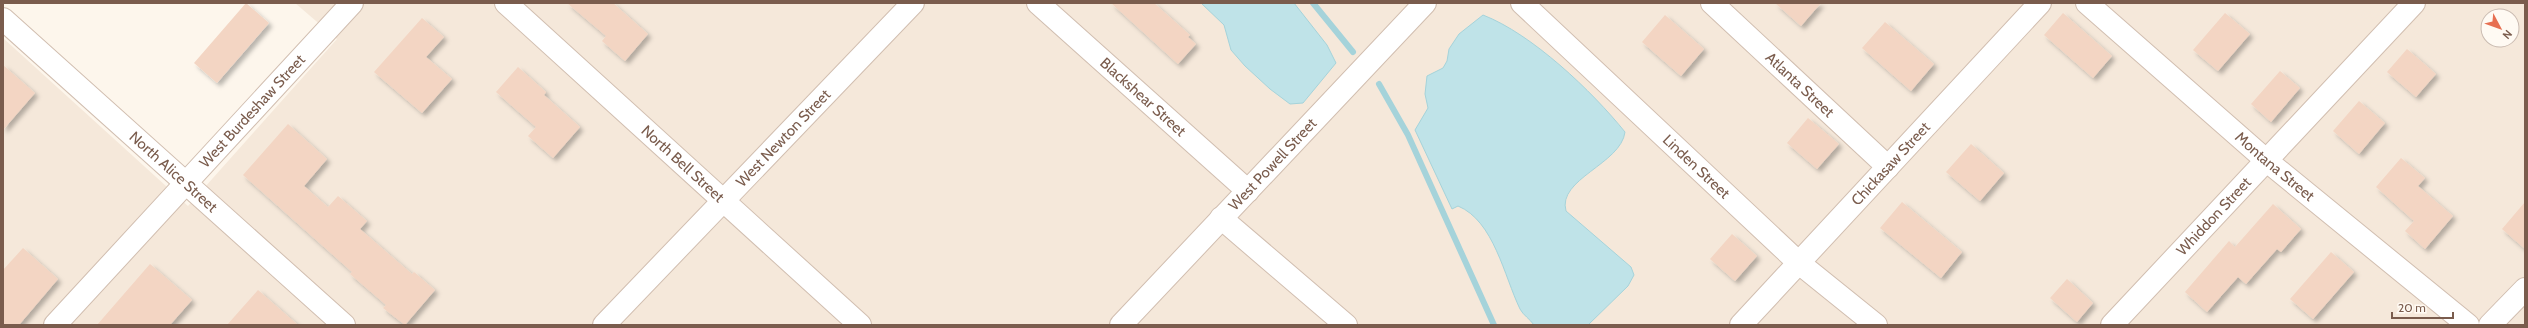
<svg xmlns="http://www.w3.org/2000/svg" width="2528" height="328" font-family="Cabin,sans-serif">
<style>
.residential{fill:#f5e8da;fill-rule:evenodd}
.water{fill:#bfe3e8;stroke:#a5d3da}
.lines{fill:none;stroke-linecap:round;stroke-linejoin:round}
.stream{stroke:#a5d3da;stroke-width:6}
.building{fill:#f3d5c3;filter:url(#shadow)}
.minor-casing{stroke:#d1beb0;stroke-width:24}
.tertiary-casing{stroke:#d1beb0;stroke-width:24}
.minor{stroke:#fff;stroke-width:22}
.tertiary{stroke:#fff;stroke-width:22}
.labels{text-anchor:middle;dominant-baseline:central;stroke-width:4;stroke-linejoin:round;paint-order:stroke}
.street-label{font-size:15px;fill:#7a5c4d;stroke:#fffaf3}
</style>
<defs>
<filter id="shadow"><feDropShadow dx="3.5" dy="3.5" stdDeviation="2" flood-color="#0004"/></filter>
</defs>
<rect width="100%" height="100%" fill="#fdf6ec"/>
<path class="residential" d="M 295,3 L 2525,3 L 2525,325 L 3,325 L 3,38 L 188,206 L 337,39 ZM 2488,16 L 2512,16 L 2512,40 L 2488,40 Z"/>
<path class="water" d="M 1201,3 L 1294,3 L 1327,45 L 1336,63 L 1303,103 L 1290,104 L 1270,89 L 1245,66 L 1231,50 L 1224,25 Z
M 1483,15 C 1532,34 1592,91 1625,132 C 1621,164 1557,179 1566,211 L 1631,267 L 1634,275 L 1628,286 L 1588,325 L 1534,325 C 1530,319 1523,315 1520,309 C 1504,276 1494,221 1458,206 L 1452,209 L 1415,130 L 1428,108 L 1425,94 L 1427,76 L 1443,68 L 1447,61 L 1449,49 L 1459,34 Z"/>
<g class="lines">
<path class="stream" d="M 1313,3 L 1353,52
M 1379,84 L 1408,135 L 1494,325"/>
</g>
<path class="building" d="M 246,3 L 269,23 L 217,83 L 194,63 Z
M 567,3 L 613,3 L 648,34 L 625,61 L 602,41 L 606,36 Z
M 1111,3 L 1154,3 L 1190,35 L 1188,37 L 1196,44 L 1178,64 Z
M 1775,3 L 1821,3 L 1801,26 Z
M 2063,13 L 2112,56 L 2093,78 L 2044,35 Z
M 2225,13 L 2250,34 L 2218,71 L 2193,50 Z
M 1665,15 L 1704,49 L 1681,76 L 1642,42 Z
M 422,18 L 444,37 L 426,57 L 452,79 L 422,113 L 374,72 Z
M 1885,22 L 1934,64 L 1911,91 L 1862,48 Z
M 2407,49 L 2436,74 L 2416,97 L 2387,72 Z
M 3,65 L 35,93 L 3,130 Z
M 518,67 L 546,92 L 544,95 L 580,127 L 553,158 L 528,136 L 536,127 L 496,92 Z
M 2280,71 L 2300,88 L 2271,122 L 2251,104 Z
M 2359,101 L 2385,123 L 2359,154 L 2333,131 Z
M 1808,118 L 1839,144 L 1817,169 L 1787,143 Z
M 288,124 L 327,159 L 304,186 L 328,207 L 338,196 L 367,221 L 360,229 L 412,274 L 414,272 L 435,290 L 405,325 L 383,308 L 386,305 L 350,274 L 352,272 L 243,175 Z
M 1971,144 L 2004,173 L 1980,201 L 1946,172 Z
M 2401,158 L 2425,178 L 2418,186 L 2453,216 L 2425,249 L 2405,231 L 2414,221 L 2376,187 Z
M 1902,202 L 1962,252 L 1941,278 L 1880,228 Z
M 2525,202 L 2525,249 L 2502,229 Z
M 2273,204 L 2301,229 L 2281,252 L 2277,249 L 2246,284 L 2238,277 L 2207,312 L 2185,292 L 2229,241 L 2235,247 Z
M 1732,234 L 1757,256 L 1735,281 L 1710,259 Z
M 23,248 L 58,279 L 19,325 L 3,325 L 3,270 Z
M 2331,252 L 2354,272 L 2313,319 L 2290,299 Z
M 150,264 L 192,300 L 170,325 L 97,325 Z
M 2067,279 L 2093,303 L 2077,322 L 2050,298 Z
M 258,290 L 298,325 L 227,325 Z"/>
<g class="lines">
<g class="minor-casing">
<g id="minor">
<path id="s1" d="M 506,3 L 860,325"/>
<path id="s2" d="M 1038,3 L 1248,191"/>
<path id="s3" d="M 1522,3 L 1799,263 L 1876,325"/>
<path id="s4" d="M 1712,3 L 1888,167"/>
<path id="s5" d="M 3,19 L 344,325"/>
<path d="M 1221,218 L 1346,325"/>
<path id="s6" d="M 55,325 L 352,3"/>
<path id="s7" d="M 604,325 L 913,3"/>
<path id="s8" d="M 1121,325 L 1425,3"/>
<path id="s9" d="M 2112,325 L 2414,3"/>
<path d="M 2490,325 L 2525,289"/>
</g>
</g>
<g class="tertiary-casing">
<g id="tertiary">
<path id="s10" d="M 2087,3 L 2267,161 L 2468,325"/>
<path id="s11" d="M 1741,325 L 2040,3"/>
</g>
</g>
<use href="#minor" class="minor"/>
<use href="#tertiary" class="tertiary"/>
</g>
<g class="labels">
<g class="street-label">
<text stroke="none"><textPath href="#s4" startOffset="120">Atlanta Street</textPath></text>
<text stroke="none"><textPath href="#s2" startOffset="141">Blackshear Street</textPath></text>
<text stroke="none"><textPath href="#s6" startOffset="291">West Burdeshaw Street</textPath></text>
<text stroke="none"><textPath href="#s7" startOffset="259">West Newton Street</textPath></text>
<text stroke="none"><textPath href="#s8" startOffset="221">West Powell Street</textPath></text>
<text stroke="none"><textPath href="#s11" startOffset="220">Chickasaw Street</textPath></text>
<text stroke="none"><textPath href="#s1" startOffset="239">North Bell Street</textPath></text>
<text stroke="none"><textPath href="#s3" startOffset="239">Linden Street</textPath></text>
<text stroke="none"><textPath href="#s10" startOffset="249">Montana Street</textPath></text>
<text stroke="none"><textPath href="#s5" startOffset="229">North Alice Street</textPath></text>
<text stroke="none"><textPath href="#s9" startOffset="149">Whiddon Street</textPath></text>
</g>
</g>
<rect width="2528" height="328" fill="none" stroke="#7a5c4d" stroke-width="8"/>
<g transform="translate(2500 28) rotate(131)"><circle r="19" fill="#fffaf3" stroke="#cabbb1"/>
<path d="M0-3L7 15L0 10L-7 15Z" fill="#e76f51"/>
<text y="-6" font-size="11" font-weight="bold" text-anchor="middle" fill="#7a5c4d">N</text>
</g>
<path d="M2392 312v6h61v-6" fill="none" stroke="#7a5c4d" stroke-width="2"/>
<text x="2398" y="312" font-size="12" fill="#7a5c4d" stroke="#fffaf3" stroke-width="3" paint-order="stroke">20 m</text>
</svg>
